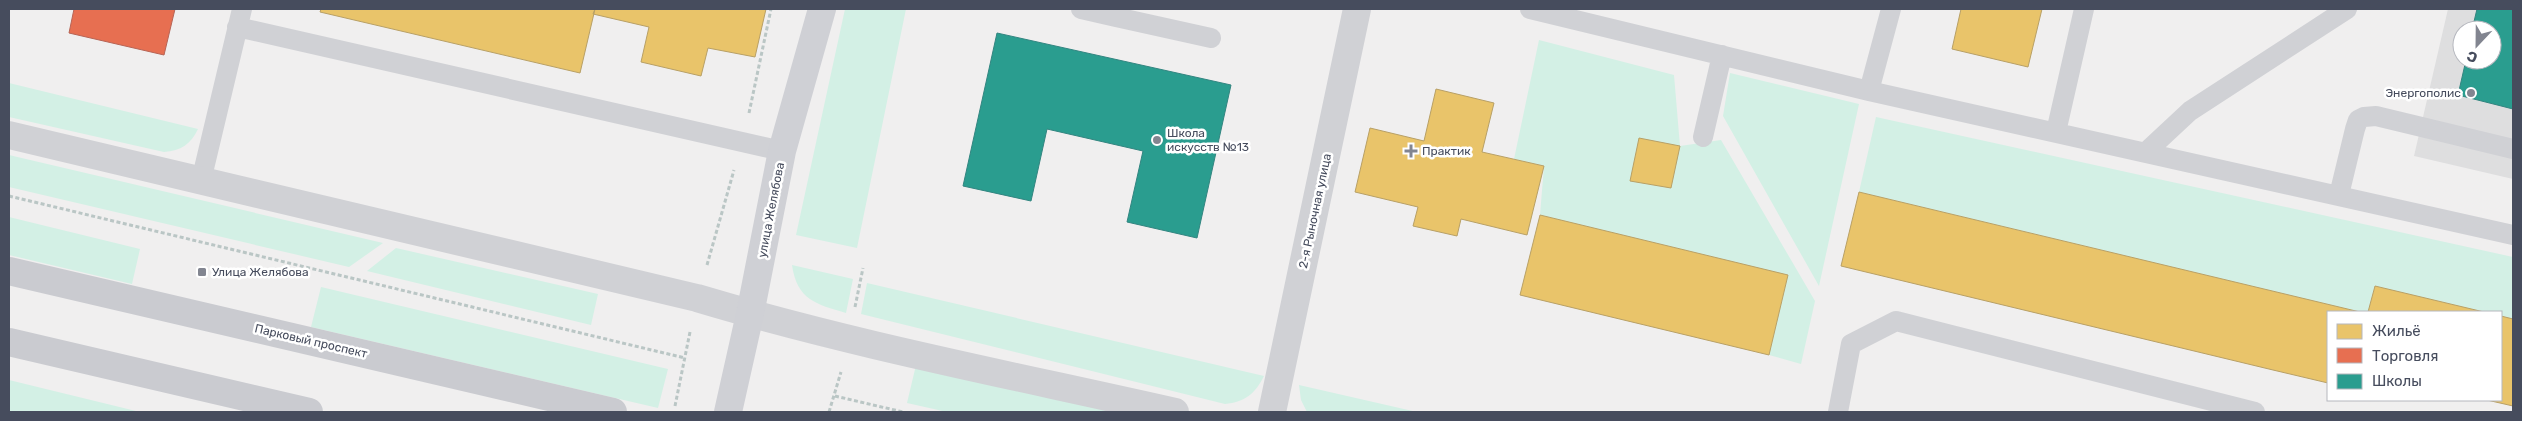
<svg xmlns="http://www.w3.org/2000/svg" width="2522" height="421" font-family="Rubik,sans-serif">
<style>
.education{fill:#dededf;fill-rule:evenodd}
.green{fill:#d3f0e5}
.homes{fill:#e9c46a;stroke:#b8a066}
.shops{fill:#e76f51;stroke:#b76455}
.schools{fill:#2a9d8f;stroke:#328580}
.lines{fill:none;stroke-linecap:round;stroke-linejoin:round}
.path{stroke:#bac6c5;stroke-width:3;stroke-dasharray:4 2.5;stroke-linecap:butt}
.lane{stroke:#d0d1d5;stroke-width:20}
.street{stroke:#d0d1d5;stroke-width:28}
.secondary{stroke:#cfd0d5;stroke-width:28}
.primary{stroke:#cacbd0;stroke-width:28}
.poi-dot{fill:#828590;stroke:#fff;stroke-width:2}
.labels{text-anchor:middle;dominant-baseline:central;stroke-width:5;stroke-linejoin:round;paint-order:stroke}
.poi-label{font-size:12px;fill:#464c5d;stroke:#fff;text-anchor:start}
.street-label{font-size:12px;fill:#464c5d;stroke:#fff}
</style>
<rect width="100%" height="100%" fill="#f0efef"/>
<path class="education" d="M 2448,9 L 2513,9 L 2513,179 L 2414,156 ZM 2462,30 L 2492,30 L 2492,60 L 2462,60 Z"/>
<path class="green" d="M 845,9 L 906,9 L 857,248 L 796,235 Z
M 1539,40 L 1674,75 L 1680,146 L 1721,140 L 1815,301 L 1801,364 L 1769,355 L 1788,275 L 1540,215 L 1544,166 L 1514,159 Z
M 1730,73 L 1859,104 L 1819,286 L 1723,116 Z
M 9,83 L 198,129 C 191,144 181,151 164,152 L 9,117 Z
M 1876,117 L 2513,257 L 2513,319 L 2501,316 L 2501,312 L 2484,312 L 2375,286 L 2368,312 L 2360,312 L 1859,192 Z
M 9,155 L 383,243 L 349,267 L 9,187 Z
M 9,217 L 140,249 L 132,284 L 9,255 Z
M 396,248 L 598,294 L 591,325 L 367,271 Z
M 792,265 L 853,279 L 846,313 C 816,304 797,300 792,265 Z
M 867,283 L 1264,376 C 1255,394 1245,402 1225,404 L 861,314 Z
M 321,287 L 668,369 L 658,408 L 311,327 Z
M 916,365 L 1114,412 L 947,412 L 907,403 Z
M 9,380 L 140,412 L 9,412 Z
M 1299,385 L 1417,412 L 1307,412 L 1301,400 Z"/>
<path class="homes" d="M 321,9 L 595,9 L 580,73 L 320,12 Z
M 595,9 L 766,9 L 755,57 L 708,48 L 701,76 L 641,62 L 649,27 L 593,14 Z
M 1961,9 L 2042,9 L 2028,67 L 1952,49 Z
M 1436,89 L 1494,103 L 1482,152 L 1544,166 L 1527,235 L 1461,219 L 1457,236 L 1413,226 L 1418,207 L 1355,192 L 1370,128 L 1424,141 Z
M 1639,138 L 1680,146 L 1671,188 L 1630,181 Z
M 1859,192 L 2360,312 L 2328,312 L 2328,383 L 2273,370 L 1841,266 Z
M 1540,215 L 1788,275 L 1769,355 L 1520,295 Z
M 2375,286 L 2484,312 L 2368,312 Z
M 2501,316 L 2513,319 L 2513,406 L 2487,400 L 2501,400 Z"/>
<path class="shops" d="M 74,9 L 175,9 L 164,55 L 69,33 Z"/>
<path class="schools" d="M 2477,9 L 2513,9 L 2513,109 L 2458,95 L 2466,60 L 2492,60 L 2492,30 L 2472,30 Z
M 997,33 L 1231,85 L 1197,238 L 1127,222 L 1143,151 L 1047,129 L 1031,201 L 963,186 Z"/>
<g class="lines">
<path class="path" d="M 749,113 L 771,9
M 9,196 L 685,358
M 707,265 L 734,170
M 855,307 L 863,268
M 835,396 L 903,412
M 675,406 L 690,332
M 829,412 L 841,372"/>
<path class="lane" d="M 1081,9 L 1116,17 L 1118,9
M 1530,9 L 1869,91 L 2513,235
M 1116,17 L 1211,38
M 237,27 L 782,151
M 1869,91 L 1891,9
M 2056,132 L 2084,9
M 1703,137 L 1722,55
M 2146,152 L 2190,111 L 2347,9
M 201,181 L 242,9
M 2339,195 L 2355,129 L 2358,120 L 2364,117 L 2376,116 L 2513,149
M 1838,412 L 1851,344 L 1896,321 L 2255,412"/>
<path class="street" d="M 9,135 L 697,298 C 854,345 1016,376 1175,412
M 1272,412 L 1357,9"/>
<path class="secondary" d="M 728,412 L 750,314 L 782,151 L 822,9"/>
<path class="primary" d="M 9,271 L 613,412
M 9,342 L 309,412"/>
</g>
<g class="poi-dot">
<circle cx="2471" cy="93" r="5"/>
<circle cx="1157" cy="140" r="5"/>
<path d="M1408.5 143.5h5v5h5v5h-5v5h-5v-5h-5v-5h5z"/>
<rect x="197" y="267" width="10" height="10" rx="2.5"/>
</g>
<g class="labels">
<g class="poi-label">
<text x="2461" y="93" text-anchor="end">Энергополис</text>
<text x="1167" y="133">Школа<tspan x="1167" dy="14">искусств №13</tspan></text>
<text x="1422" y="151">Практик</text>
<text x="212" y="272">Улица Желябова</text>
</g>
<g class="street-label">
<text transform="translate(771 210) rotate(-79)">улица Желябова</text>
<text transform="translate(1315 211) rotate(-78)">2-я Рыночная улица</text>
<text transform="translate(311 341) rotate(13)">Парковый проспект</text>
</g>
</g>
<rect width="2522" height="421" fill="none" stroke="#464c5d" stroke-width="20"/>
<rect x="2327" y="311" width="175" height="90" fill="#ffffff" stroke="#b5b7be"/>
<rect x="2337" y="324" width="25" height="15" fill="#e9c46a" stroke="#b5b7be"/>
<text x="2372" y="336" font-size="15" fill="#464c5d">Жильё</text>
<rect x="2337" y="348" width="25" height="15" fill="#e76f51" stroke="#b5b7be"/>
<text x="2372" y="361" font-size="15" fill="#464c5d">Торговля</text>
<rect x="2337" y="374" width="25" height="15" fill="#2a9d8f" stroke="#b5b7be"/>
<text x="2372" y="386" font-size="15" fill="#464c5d">Школы</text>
<g transform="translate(2477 45) rotate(202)"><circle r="24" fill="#ffffff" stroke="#b5b7be"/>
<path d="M0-4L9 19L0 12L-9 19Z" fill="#828590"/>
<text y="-8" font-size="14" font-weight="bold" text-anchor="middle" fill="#464c5d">С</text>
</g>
</svg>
